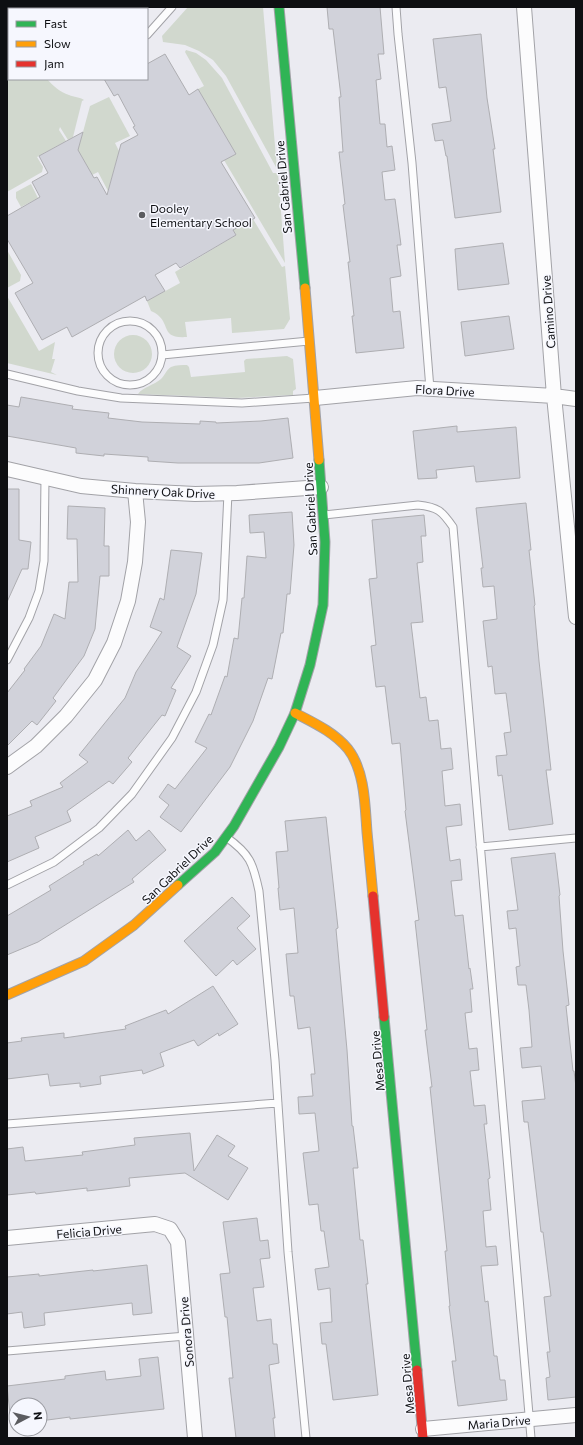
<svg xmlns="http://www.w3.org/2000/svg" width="583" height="1445" font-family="Commissioner,sans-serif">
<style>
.green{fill:#d1d8ce}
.building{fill:#d1d2da;stroke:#aeaeb2}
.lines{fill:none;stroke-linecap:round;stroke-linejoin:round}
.lane-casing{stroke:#a2a2a7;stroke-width:9}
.street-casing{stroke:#a2a2a7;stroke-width:16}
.fast-casing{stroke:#a2a2a7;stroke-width:11}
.slow-casing{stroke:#a2a2a7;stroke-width:11}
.jam-casing{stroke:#a2a2a7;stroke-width:11}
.lane{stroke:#fcfcfd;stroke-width:7}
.street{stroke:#fcfcfd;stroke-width:14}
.fast{stroke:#30b455;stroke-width:9}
.slow{stroke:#ff9f0a;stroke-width:9}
.jam{stroke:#e5322d;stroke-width:9}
.poi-dot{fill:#5b5c60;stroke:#f6f7fe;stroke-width:1.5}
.labels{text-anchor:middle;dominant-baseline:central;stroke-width:3;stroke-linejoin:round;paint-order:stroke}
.street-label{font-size:12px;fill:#0e0f12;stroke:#f6f7fe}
.poi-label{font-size:12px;fill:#0e0f12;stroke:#f6f7fe;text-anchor:start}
</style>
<rect width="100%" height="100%" fill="#ebebf1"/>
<path class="green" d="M 7,7 L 62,7 L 61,9 L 9,9 L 9,79 L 47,79 C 53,86 60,92 69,95 C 74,97 80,97 84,100 L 82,101 L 73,137 L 68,140 L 60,127 L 59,130 L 66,141 L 37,157 L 43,167 L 42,172 L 7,192 Z
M 188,7 L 263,7 L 277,169 L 226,76 L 213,60 L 199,51 L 185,45 L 163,42 L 162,36 Z
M 186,50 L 196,53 L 206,60 L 222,78 L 273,173 L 278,173 L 285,263 L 224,160 L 235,154 L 198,89 L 204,86 L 185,52 Z
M 109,97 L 130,136 L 115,143 L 119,151 L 108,191 L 98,172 L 92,175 L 75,145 L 80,143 L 90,106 Z
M 31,184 L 38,198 L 21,207 L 16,198 L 16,192 Z
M 253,219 L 282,267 L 285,266 L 290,319 L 284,329 L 232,333 L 231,318 L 185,322 L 187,337 C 157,339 174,321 151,311 L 147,301 L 180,283 L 175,272 L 236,235 L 233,230 Z
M 7,250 L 21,275 L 20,281 L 7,288 Z
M 7,296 L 39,351 L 55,342 L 52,359 L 55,359 L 51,372 L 57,375 L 7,363 Z
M114 354a19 19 0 1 1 38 0a19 19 0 1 1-38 0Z
M 287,356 L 293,359 L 296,389 L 293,391 L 293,395 L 237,398 L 138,394 C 143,387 154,385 161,379 C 165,375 167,369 171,367 C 176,365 182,365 187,365 L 189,367 L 191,377 L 245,372 L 244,361 L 246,359 Z"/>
<path class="building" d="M 327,7 L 380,7 L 384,54 L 378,54 L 381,79 L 376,80 L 380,124 L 385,124 L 387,147 L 392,146 L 395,170 L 382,172 L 385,200 L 395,199 L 401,245 L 397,245 L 401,276 L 390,278 L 393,312 L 400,311 L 404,348 L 356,353 L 352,316 L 354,316 L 348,262 L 350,262 L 343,205 L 345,204 L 339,152 L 343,152 L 339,97 L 341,97 L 333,29 L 329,29 Z
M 481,34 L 487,98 L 495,149 L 493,149 L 501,212 L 455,218 L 447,156 L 446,156 L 443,140 L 435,141 L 432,124 L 451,121 L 446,87 L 439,88 L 433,39 Z
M 165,54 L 189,95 L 198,89 L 236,154 L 221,162 L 255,218 L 233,230 L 236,235 L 180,268 L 176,263 L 155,275 L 165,291 L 147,301 L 145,296 L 72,337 L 67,327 L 42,340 L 15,293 L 33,283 L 7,239 L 7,216 L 40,197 L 32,182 L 48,173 L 39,156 L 83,132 L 78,150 L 94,178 L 97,177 L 107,195 L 121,144 L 138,135 L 133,127 L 135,126 L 118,94 L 114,96 L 104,79 L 147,79 L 147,64 Z
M 503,243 L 509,284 L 458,290 L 455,249 Z
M 509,316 L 514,349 L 465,356 L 461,322 Z
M 21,397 L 73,406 L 72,409 L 109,413 L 108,418 L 142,422 L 200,424 L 200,421 L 216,422 L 216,423 L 261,421 L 288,418 L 293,458 L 259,463 L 178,463 L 148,461 L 148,457 L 104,454 L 104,456 L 76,453 L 76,448 L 7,436 L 7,405 L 19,407 Z
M 457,426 L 457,432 L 516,427 L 520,478 L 476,482 L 474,466 L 436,470 L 437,478 L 418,479 L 413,431 Z
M 7,489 L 19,489 L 19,540 L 31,542 L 28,569 L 22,569 L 7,602 Z
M 526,503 L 531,550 L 529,550 L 535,605 L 534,606 L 539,661 L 551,770 L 546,770 L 553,824 L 509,830 L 502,775 L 498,776 L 496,756 L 507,755 L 504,733 L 511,732 L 506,693 L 495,694 L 492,666 L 488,667 L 483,621 L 497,619 L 494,586 L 483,587 L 481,568 L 483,568 L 476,508 Z
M 68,506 L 105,508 L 104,546 L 109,546 L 109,576 L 100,576 L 95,629 L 84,656 L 53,698 L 56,701 L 37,725 L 32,721 L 7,746 L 7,693 L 25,670 L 24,669 L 41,646 L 54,614 L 65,619 L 69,582 L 78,582 L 77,539 L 67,539 Z
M 292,512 L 294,545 L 290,594 L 287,594 L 283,633 L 281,633 L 272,679 L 268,678 L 253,721 L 230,767 L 181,832 L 160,817 L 169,805 L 159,797 L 168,784 L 175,789 L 207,748 L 195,742 L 209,714 L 211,715 L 225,676 L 227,677 L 234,638 L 238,639 L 242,598 L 244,598 L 247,556 L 266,558 L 264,532 L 250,533 L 249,515 Z
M 424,515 L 426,536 L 421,536 L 423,562 L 417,563 L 423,622 L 411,623 L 420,698 L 426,697 L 429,721 L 438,720 L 441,749 L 451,748 L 453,769 L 442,771 L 445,806 L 460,804 L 462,825 L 446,827 L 450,861 L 460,859 L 462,880 L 451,881 L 455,916 L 463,915 L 469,969 L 470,968 L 473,989 L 470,989 L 472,1012 L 465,1013 L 469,1049 L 477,1048 L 479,1070 L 470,1071 L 474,1106 L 485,1105 L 487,1124 L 484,1124 L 490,1178 L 488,1179 L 491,1210 L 483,1211 L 486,1247 L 496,1246 L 498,1265 L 481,1266 L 485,1302 L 488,1301 L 494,1356 L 497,1356 L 500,1380 L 505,1380 L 507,1400 L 458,1406 L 452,1361 L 456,1361 L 449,1306 L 450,1306 L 445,1251 L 447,1251 L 430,1087 L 432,1087 L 425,1030 L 427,1030 L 415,921 L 419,920 L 405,811 L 406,810 L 400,743 L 392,744 L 385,686 L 376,687 L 371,646 L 376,645 L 369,579 L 377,578 L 372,520 Z
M 171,550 L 202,553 L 196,594 L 177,647 L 191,656 L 171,688 L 176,690 L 165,716 L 162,715 L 128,758 L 132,762 L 113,784 L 109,781 L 67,811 L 71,821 L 35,837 L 39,848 L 7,862 L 7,816 L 32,806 L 30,801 L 63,787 L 60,783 L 88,762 L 79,755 L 125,698 L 136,672 L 162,632 L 150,627 L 160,598 L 164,600 Z
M 326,817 L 338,928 L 336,929 L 347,1050 L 352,1126 L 353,1126 L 358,1168 L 353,1168 L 360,1240 L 363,1240 L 368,1284 L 366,1284 L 378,1395 L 333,1400 L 326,1344 L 322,1344 L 320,1323 L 332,1322 L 330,1288 L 318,1290 L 315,1269 L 329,1267 L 324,1231 L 321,1231 L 318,1204 L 309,1205 L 303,1153 L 319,1151 L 315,1113 L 299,1114 L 298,1097 L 313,1096 L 311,1074 L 315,1074 L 310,1027 L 298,1029 L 294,996 L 290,996 L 286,954 L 298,953 L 294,908 L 280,910 L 278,888 L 279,888 L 276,852 L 288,851 L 285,821 Z
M 128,830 L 136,841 L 149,830 L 166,850 L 132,879 L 134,882 L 38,942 L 7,955 L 7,916 L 51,890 L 49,886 L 84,864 L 83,862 L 97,854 L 98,856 Z
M 555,853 L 560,895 L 559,896 L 563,951 L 569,1005 L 566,1006 L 573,1071 L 574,1071 L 576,1087 L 576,1397 L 548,1400 L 546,1378 L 550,1377 L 547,1352 L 550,1352 L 544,1297 L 551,1296 L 543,1232 L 541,1232 L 528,1122 L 524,1122 L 522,1101 L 545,1099 L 541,1066 L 522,1068 L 520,1048 L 532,1047 L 529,1010 L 526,985 L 518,985 L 516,967 L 520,966 L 516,928 L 509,929 L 507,911 L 518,910 L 511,858 Z
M 232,897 L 250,916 L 237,928 L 256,949 L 237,965 L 233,960 L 216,976 L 184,941 Z
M 213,986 L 238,1024 L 219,1036 L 218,1033 L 198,1046 L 194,1040 L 160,1053 L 164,1066 L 143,1074 L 142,1070 L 100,1076 L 101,1084 L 80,1087 L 80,1083 L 50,1086 L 48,1074 L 7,1079 L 7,1043 L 22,1041 L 21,1038 L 64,1033 L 64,1038 L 126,1029 L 125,1026 L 166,1010 L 168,1014 Z
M 190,1133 L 194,1171 L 217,1135 L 235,1146 L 228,1156 L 248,1168 L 228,1200 L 185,1173 L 129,1178 L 130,1186 L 87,1191 L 87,1188 L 36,1194 L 35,1192 L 7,1195 L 7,1149 L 23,1147 L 25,1161 L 83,1155 L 82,1152 L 135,1145 L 134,1138 Z
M 257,1218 L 260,1241 L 268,1240 L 270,1258 L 260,1259 L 264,1287 L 253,1288 L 257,1321 L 271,1319 L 273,1344 L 277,1344 L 279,1363 L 269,1365 L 275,1418 L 273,1418 L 275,1438 L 236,1438 L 229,1378 L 233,1378 L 227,1317 L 225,1317 L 220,1274 L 230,1273 L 223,1222 Z
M 147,1265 L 152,1313 L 133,1315 L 132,1303 L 44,1313 L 45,1325 L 24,1328 L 22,1312 L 7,1314 L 7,1277 L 39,1274 L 39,1276 L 93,1270 L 93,1271 Z
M 158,1357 L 164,1409 L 70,1419 L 70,1417 L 40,1421 L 40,1405 L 16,1405 L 16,1424 L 11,1424 L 7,1386 L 65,1379 L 65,1376 L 105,1371 L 106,1380 L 141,1376 L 139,1359 Z"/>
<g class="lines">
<g class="lane-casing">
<path id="lane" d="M 396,7 L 398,34 L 412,163 L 430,389
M 82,9 L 82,7
M 147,35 L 172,7
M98 353a32 32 0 1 1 64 0a32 32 0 1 1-64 0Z
M 162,355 L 309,341
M 7,374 L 78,391 L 121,398 L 242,403 L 314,398
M 324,515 L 418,505 C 438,507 442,511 453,527 L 531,1438
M 7,660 L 29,618 L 39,591 L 44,561 L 45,478
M 226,837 C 250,854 253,863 259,891 L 275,1060 L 288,1252 L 306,1438
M 480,847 L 576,838
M 7,885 L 54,862 L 99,828 L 132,794 L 172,738 L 196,692 L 213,645 L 223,600 L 228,493
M 7,1124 L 278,1103
M 7,1351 L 186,1336"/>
</g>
<g class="street-casing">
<path id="street" d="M 524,7 L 554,396 L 576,617
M 315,398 L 417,388 L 554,396 L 576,399
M 7,469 L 81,486 L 135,491 L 195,494 L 237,493 L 321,487
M 7,767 L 36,746 L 66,716 L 95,680 L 114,643 L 128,601 L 135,562 L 138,522 L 135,491
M 7,1238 L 155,1224 L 170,1229 L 178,1242 L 195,1438
M 423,1429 L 576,1415"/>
</g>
<g class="fast-casing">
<path id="fast" d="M 279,7 L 305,288
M 178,885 L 215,852 L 234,826 L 279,747 L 295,713 L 310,665 L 323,605 L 325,542 L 319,460
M 384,1017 L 417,1370"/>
</g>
<g class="slow-casing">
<path id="slow" d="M 305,288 L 319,460
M 295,713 C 314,723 334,732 348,749 C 365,771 365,806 367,832 C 369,854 371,875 373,896
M 7,995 L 84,961 L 134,925 L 178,885"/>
</g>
<g class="jam-casing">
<path id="jam" d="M 373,896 L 384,1017
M 417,1370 L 423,1438"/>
</g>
<use href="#lane" class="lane"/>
<use href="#street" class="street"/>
<use href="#fast" class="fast"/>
<use href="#slow" class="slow"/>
<use href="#jam" class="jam"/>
</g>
<circle class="poi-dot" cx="142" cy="215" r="4"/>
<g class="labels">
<g class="street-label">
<text transform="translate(283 187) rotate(-95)">San Gabriel Drive</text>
<text transform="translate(548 312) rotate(-94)">Camino Drive</text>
<text transform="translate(445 390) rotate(3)">Flora Drive</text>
<text transform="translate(163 491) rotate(3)">Shinnery Oak Drive</text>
<text transform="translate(310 509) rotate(-93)">San Gabriel Drive</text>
<text transform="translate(177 869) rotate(-44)">San Gabriel Drive</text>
<text transform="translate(377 1061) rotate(-95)">Mesa Drive</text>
<text transform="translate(89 1231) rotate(-5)">Felicia Drive</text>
<text transform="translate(186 1332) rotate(-95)">Sonora Drive</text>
<text transform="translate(407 1384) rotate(-95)">Mesa Drive</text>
<text transform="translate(499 1422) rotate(-5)">Maria Drive</text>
</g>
<g class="poi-label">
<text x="150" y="208">Dooley<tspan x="150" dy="14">Elementary School</tspan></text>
</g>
</g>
<rect width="583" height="1445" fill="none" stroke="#0e0f12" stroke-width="16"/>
<rect x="8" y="8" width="140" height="72" fill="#f6f7fe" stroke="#999aa0"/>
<rect x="16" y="21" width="20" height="6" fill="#30b455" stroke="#999aa0"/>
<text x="44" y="28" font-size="12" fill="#0e0f12">Fast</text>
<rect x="16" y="41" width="20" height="6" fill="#ff9f0a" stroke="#999aa0"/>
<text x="44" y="48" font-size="12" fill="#0e0f12">Slow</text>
<rect x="16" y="61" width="20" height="6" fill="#e5322d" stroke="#999aa0"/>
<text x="44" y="68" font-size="12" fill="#0e0f12">Jam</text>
<g transform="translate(28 1417) rotate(83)"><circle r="19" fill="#f6f7fe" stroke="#999aa0"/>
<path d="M0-3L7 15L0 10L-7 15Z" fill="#5b5c60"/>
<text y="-6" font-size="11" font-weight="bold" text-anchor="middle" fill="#0e0f12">N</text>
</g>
</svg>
